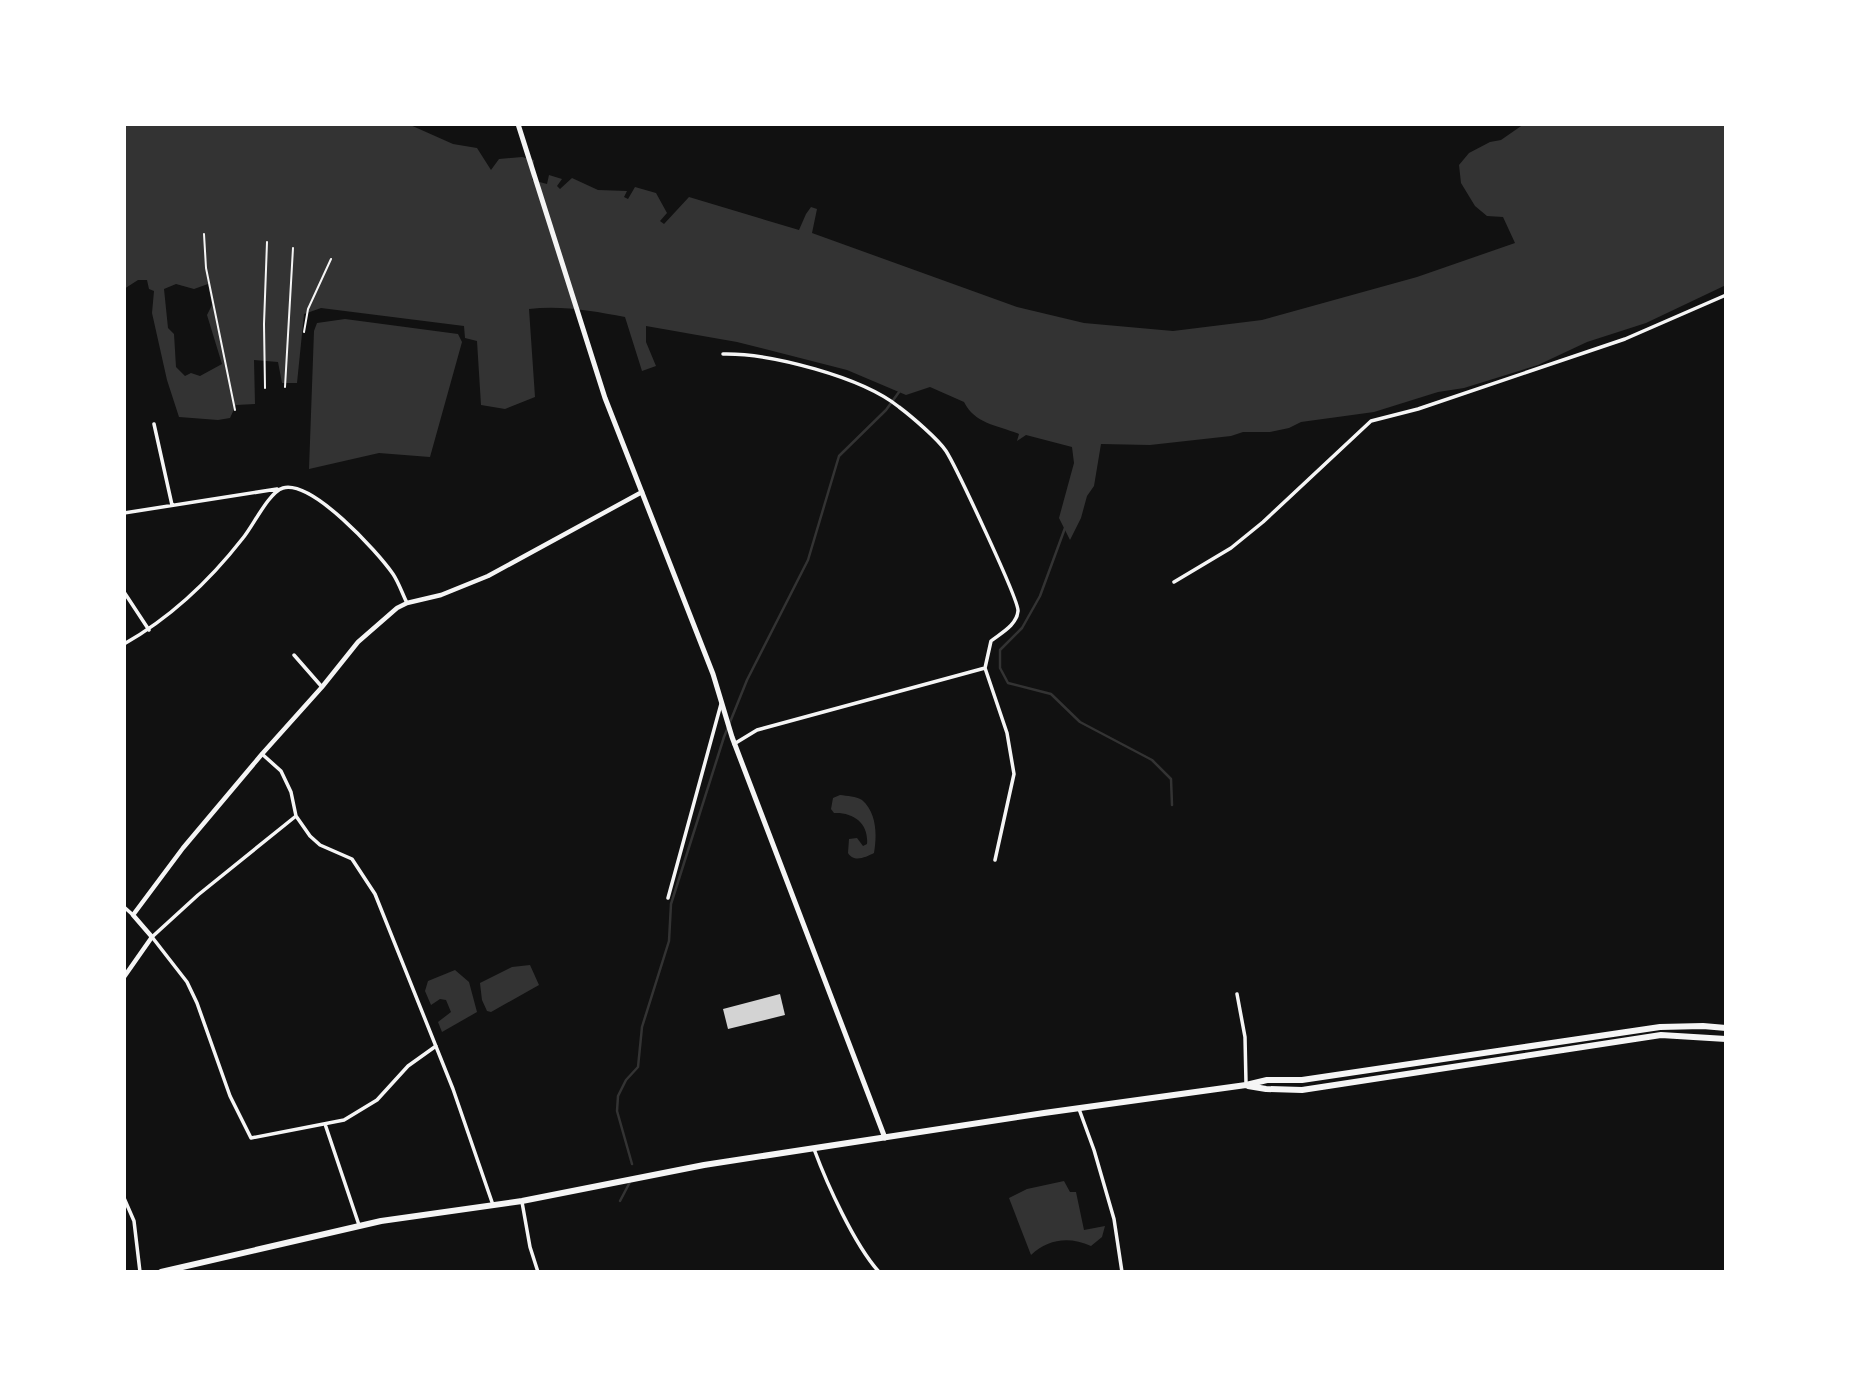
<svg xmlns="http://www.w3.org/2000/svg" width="1850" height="1396" font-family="'Varela Round',sans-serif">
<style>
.water{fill:#333;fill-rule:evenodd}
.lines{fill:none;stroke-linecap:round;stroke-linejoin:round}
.stream{stroke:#333;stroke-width:2.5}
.building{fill:#d3d3d3}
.path{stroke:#f5f5f5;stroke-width:2}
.minor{stroke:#f5f5f5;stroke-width:3.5}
.tertiary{stroke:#f5f5f5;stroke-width:4.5}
.secondary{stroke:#f5f5f5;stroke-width:5}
.primary{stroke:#f5f5f5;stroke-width:6}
</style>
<rect width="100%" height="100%" fill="#111"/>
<path class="water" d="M 124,124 L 408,124 L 453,144 L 477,148 L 491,170 L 499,159 L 522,157 L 534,160 L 532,180 L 547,184 L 549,175 L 562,179 L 557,186 L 560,189 L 572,178 L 598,190 L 627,191 L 624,197 L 628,199 L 635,187 L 656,193 L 667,213 L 660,221 L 664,224 L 689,197 L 799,230 L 806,214 L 811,207 L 817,209 L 812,233 L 1017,307 L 1084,323 L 1173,331 L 1262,320 L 1417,277 L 1515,243 L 1503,217 L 1487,216 L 1475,206 L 1461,183 L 1459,165 L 1469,153 L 1490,142 L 1501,140 L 1524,124 L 1726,124 L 1726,285 L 1646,323 L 1587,342 L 1538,365 L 1464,388 L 1438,392 L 1374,412 L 1301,422 L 1289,428 L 1270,432 L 1243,432 L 1231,436 L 1150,445 L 1101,444 L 1094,486 L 1087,496 L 1081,518 L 1070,540 L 1059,518 L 1074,463 L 1072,447 L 1026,435 L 1017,441 L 1019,434 C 997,425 975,424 964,402 L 930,387 L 906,395 L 847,370 L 737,342 L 646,326 L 646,342 L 656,366 L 642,371 L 625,317 C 594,311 561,305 529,309 L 535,397 L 505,409 L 481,405 L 477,341 L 465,338 L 464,326 L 321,308 L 304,314 L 297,383 L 282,383 L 278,362 L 254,360 L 255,404 L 236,405 L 230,418 L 218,420 L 179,417 L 167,380 L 152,313 L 154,291 L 149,289 L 147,280 L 138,280 L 124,289 ZM 176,284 L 194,289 L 208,284 L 212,305 L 207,315 L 222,364 L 200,376 L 191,373 L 185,376 L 176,367 L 174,334 L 168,328 L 164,289 Z
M 345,319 L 458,334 L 462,342 L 430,457 L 379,453 L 309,469 L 314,331 L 317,323 Z
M 840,795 C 847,796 856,796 862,800 C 877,813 877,835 874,853 C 866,857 854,863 848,853 L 849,839 L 857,838 L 863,846 L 867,844 C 869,824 854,812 834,813 L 831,809 L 833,798 Z
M 530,965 L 539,985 L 491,1012 L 487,1011 L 482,1000 L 480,983 L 512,967 Z
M 455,970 L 469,982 L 477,1012 L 442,1032 L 438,1022 L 451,1012 L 446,1000 L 440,999 L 431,1005 L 425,991 L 428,981 Z
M 1064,1181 L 1070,1192 L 1076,1192 L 1084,1230 L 1105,1226 L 1102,1237 L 1091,1246 C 1069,1236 1048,1239 1031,1255 L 1009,1198 L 1027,1189 Z"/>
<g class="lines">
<path class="stream" d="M 1065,528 L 1040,596 L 1022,628 L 1000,650 L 1000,668 L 1008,683 L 1051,694 L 1080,722 L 1152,760 L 1171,779 L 1172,805
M 632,1164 L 617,1111 L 618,1096 L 626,1080 L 638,1067 L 642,1027 L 669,941 L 671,904 L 724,737 L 747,680 L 808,560 L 839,456 L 886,410 L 899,392
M 620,1201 L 630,1182"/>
</g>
<path class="building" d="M 780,994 L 785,1015 L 728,1029 L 723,1009 Z"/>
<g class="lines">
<path class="path" d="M 204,234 L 206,268 L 235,410
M 304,332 L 308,309 L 331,259
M 285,387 L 293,248
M 265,388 L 264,324 L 267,242"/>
<path class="minor" d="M 723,354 C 770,353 862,377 899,407 C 911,416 938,439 946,451 C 955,465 1019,600 1018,611 C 1017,625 1001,633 991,641 L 985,668 L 1007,733 L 1014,774 L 995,860
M 154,424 L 172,505
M 124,513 L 277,489
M 1174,582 L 1231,548 L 1263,522 L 1371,421 L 1418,409 L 1625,339 L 1726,295
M 124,592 L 149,630
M 124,644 C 170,618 211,579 243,538 C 253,526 269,492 283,488 C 312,480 377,551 393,574 C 399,583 402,593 407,603
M 294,655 L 322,687
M 734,744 L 757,730 L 985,668
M 262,754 L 281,771 L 291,792 L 296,816 L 310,836 L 320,845 L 352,859 L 375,894 L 453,1089 L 493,1205
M 296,816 L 198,895 L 152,937 L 187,982 L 197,1003 L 230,1096 L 251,1138 L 344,1120 L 377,1100 L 408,1066 L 436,1046
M 668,898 L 721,704
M 124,907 L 133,915
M 1237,994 L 1245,1037 L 1246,1083
M 1079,1109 L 1094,1150 L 1114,1219 L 1122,1272
M 325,1124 L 359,1225
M 814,1149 C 827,1184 854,1244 879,1272
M 124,1198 L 134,1221 L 140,1272
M 522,1202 L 530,1247 L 538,1272"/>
<path class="tertiary" d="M 124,977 L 152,937 L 133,915 L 183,848 L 262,754 L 322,687 L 358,642 L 397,608 L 407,603 L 441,595 L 488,576 L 642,492"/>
<path class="secondary" d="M 518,124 L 605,398 L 713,674 L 732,737 L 885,1138"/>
<path class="primary" d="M 1248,1086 L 1266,1089 L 1302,1090 L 1661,1035 L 1726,1039
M 161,1272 L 381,1221 L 522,1201 L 704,1165 L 1044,1113 L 1246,1085 L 1267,1080 L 1302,1080 L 1660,1027 L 1703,1026 L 1726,1028"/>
</g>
<rect width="1850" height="1396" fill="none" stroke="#ffffff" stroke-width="252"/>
</svg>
